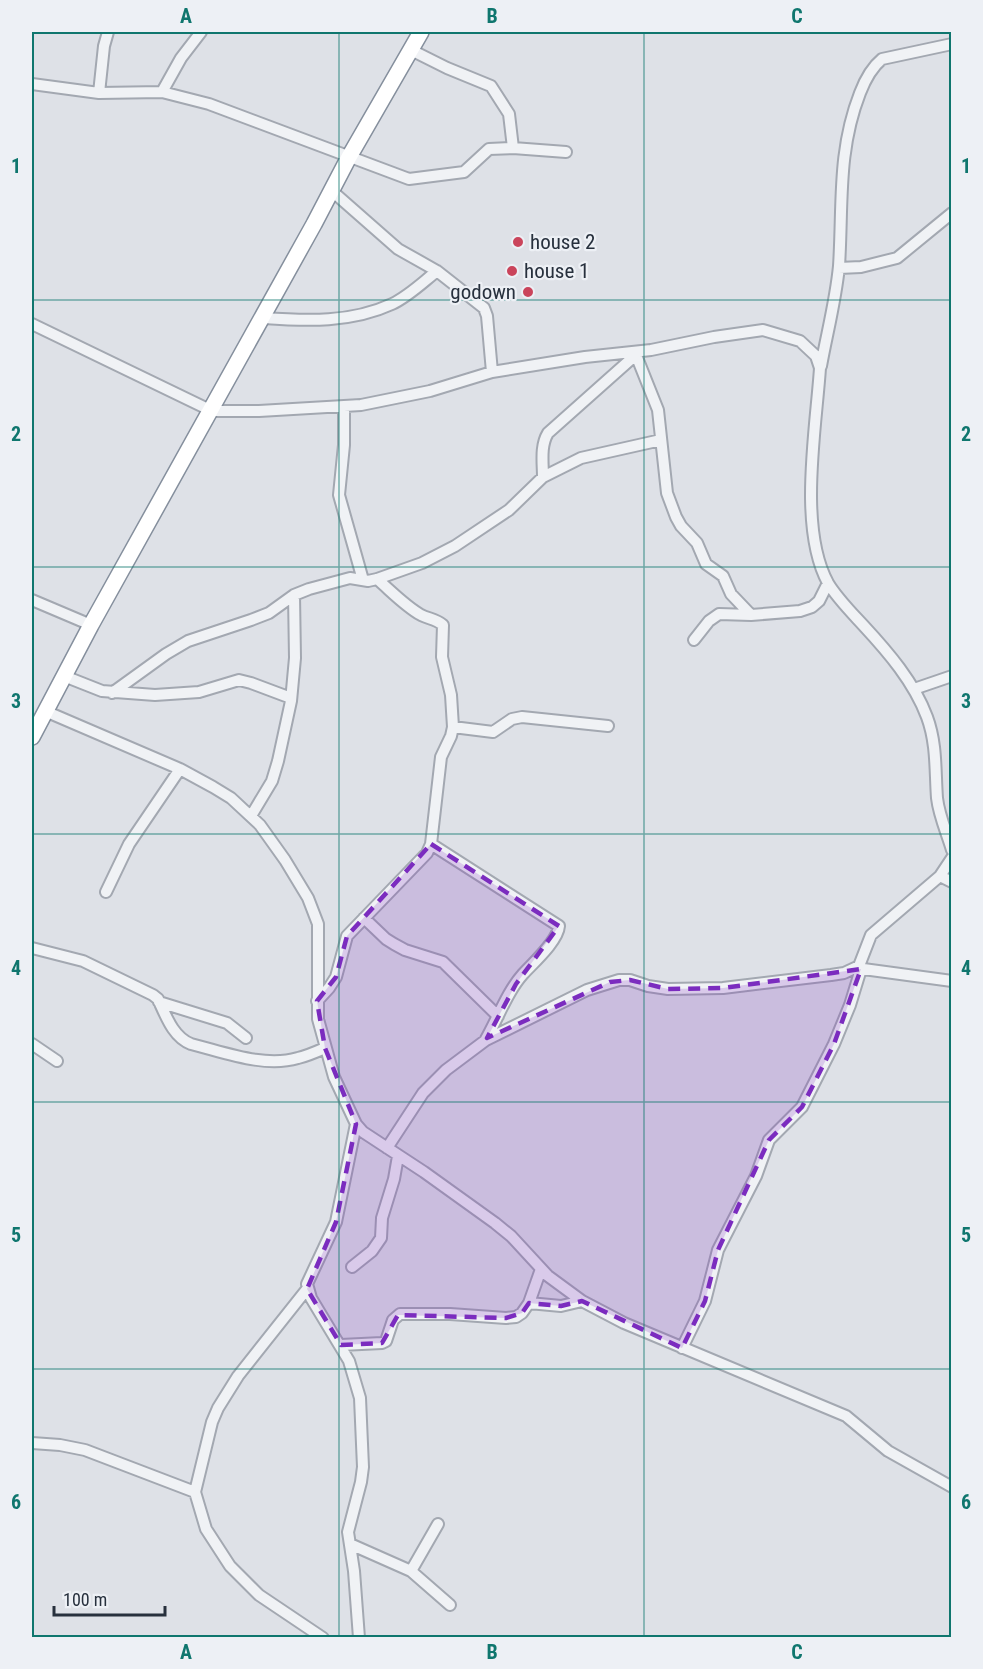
<svg xmlns="http://www.w3.org/2000/svg" width="983" height="1669" font-family="'Roboto Condensed',sans-serif">
<style>
.lines{fill:none;stroke-linecap:round;stroke-linejoin:round}
.minor-casing{stroke:#a3a8b1;stroke-width:14}
.highway-casing{stroke:#858f9d;stroke-width:18}
.minor{stroke:#f0f2f5;stroke-width:10}
.highway{stroke:#fff;stroke-width:15}
.marked{fill:#7b2cbf;fill-opacity:0.2;stroke:#7b2cbf;stroke-width:4.5;stroke-dasharray:12 8;stroke-linejoin:round}
.grid{fill:none;stroke:#0f766e;stroke-width:1.5;stroke-opacity:0.55}
.poi-dot{fill:#ca445b;stroke:#edf0f5;stroke-width:2}
.labels{text-anchor:middle;dominant-baseline:central;stroke-width:4.5;stroke-linejoin:round;paint-order:stroke}
.poi-label{font-size:21px;fill:#27303d;stroke:#edf0f5;text-anchor:start}
.neatline{fill:none;stroke:#0f766e;stroke-width:2}
.grid-label{font-size:20px;text-anchor:middle;font-weight:bold;fill:#0f766e}
</style>
<rect width="100%" height="100%" fill="#dee1e7"/>
<g class="lines">
<g class="minor-casing">
<path id="minor" d="M 411,50 L 447,68 L 491,86 L 509,114 L 513,148
M 32,84 L 99,93 L 162,92 L 209,104 L 409,179 L 464,172 L 489,149 L 513,148 L 566,152
M 162,92 L 181,58 L 201,32
M 99,93 L 104,46 L 108,32
M 332,191 L 398,249 L 437,271 L 484,308 L 487,316 L 492,372
M 839,268 L 861,267 L 897,258 L 952,213
M 263,318 C 307,321 351,323 392,304 C 409,296 423,282 437,271
M 32,324 L 212,411 L 259,411 L 361,405 L 430,391 L 492,372 L 585,357 L 651,350 L 714,337 L 763,330 L 800,341 L 816,356 L 820,368 C 816,429 798,528 828,583 C 837,598 851,612 863,625 C 888,652 914,682 927,717 C 937,744 935,771 937,798 C 939,816 947,833 952,850
M 636,355 L 658,410 L 667,493 L 676,517 L 681,526 L 697,543 L 706,564 L 723,576 L 731,594 L 751,615
M 821,366 C 827,333 836,299 839,266 C 843,205 837,152 860,93 C 865,80 871,68 882,59 L 952,44
M 344,406 L 344,445 L 339,495 L 363,580
M 543,477 C 543,463 540,446 548,433 L 639,352
M 32,600 L 91,625
M 694,640 L 709,621 L 719,614 L 751,615 L 800,611 L 812,607 L 819,601 L 828,583
M 64,676 L 102,691 L 155,695 L 199,692 L 239,680 L 251,683 L 291,698
M 914,689 L 952,676
M 112,693 L 166,654 L 188,641 L 251,620 L 269,613 L 294,595 L 309,589 L 350,578 L 368,581 L 377,579 L 422,563 L 455,546 L 509,510 L 543,477 L 581,458 L 661,440
M 45,711 L 180,769 L 213,787 L 231,798 L 260,825 L 285,860 L 308,898 L 318,924 L 318,1019 L 334,1077 L 356,1124 L 363,1132 L 424,1172 L 495,1223 L 511,1236 L 548,1276 L 582,1301 L 624,1323 L 846,1416 L 888,1451 L 952,1487
M 453,727 L 493,732 L 512,719 L 522,717 L 608,726
M 251,816 L 272,781 L 278,761 L 291,701 L 295,658 L 294,595
M 431,844 L 559,926 C 558,941 533,963 523,974 C 507,992 498,1018 486,1039
M 940,876 L 952,882
M 106,892 L 129,844 L 180,769
M 364,918 L 386,939 L 394,944 L 405,950 L 443,962 L 498,1016
M 32,948 L 83,961 L 153,995 L 158,999 C 166,1016 173,1037 191,1044 C 224,1052 264,1068 298,1058 C 307,1056 316,1052 325,1048
M 856,968 L 952,981
M 317,1001 L 329,988 L 336,977 L 347,936 L 427,853 L 431,844 L 441,757 L 451,736 L 453,727 L 451,695 L 442,657 L 443,625 C 436,619 429,619 421,615 C 405,606 391,591 377,579
M 159,1002 L 227,1023 L 246,1038
M 32,1044 L 57,1061
M 356,1124 L 336,1222 L 307,1284 L 311,1298 L 349,1361 L 360,1398 L 363,1467 L 361,1482 L 348,1532 L 354,1571 L 359,1638
M 387,1148 L 423,1093 L 446,1070 L 486,1040 L 587,990 L 619,980 L 630,980 L 648,986 L 668,989 L 723,988 L 831,975 L 844,973 L 859,966 L 871,935 L 940,876 L 952,858
M 352,1267 L 372,1251 L 381,1238 L 382,1218 L 394,1179 L 398,1156
M 307,1289 L 238,1376 L 218,1408 L 212,1422 L 195,1492 L 206,1529 L 230,1566 L 259,1595 L 323,1638
M 529,1303 L 561,1306 L 582,1301
M 341,1345 L 382,1343 L 386,1341 L 393,1320 L 400,1314 L 450,1314 L 506,1318 L 516,1317 L 522,1313 L 529,1303 L 541,1269
M 682,1348 L 705,1301 L 718,1250 L 756,1176 L 769,1140 L 802,1107 L 834,1044 L 850,1005 L 861,969
M 32,1443 L 60,1445 L 85,1450 L 195,1492
M 350,1544 L 411,1571 L 450,1605
M 411,1571 L 438,1524"/>
</g>
<g class="highway-casing">
<path id="highway" d="M 32,737 L 91,625 L 314,224 L 349,157 L 421,32"/>
</g>
<use href="#minor" class="minor"/>
<use href="#highway" class="highway"/>
</g>
<path class="marked" d="M 431,844 L 559,926 L 516,984 L 487,1038 L 610,982 L 630,980 L 668,989 L 723,988 L 861,969 L 834,1044 L 802,1107 L 769,1140 L 718,1250 L 705,1301 L 682,1348 L 582,1301 L 561,1306 L 529,1303 L 522,1313 L 506,1318 L 398,1315 L 382,1343 L 341,1345 L 307,1289 L 336,1222 L 356,1124 L 325,1048 L 317,1001 L 336,977 L 347,936 Z"/>
<path class="grid" d="M 339,32 L 339,1638M 644,32 L 644,1638M 32,300 L 952,300M 32,567 L 952,567M 32,834 L 952,834M 32,1102 L 952,1102M 32,1369 L 952,1369"/>
<g class="poi-dot">
<circle cx="518" cy="242" r="6"/>
<circle cx="512" cy="271" r="6"/>
<circle cx="528" cy="292" r="6"/>
</g>
<g class="labels">
<g class="poi-label">
<text x="530" y="242">house 2</text>
<text x="524" y="271">house 1</text>
<text x="516" y="292" text-anchor="end">godown</text>
</g>
</g>
<rect width="983" height="1669" fill="none" stroke="#edf0f5" stroke-width="66"/>
<path d="M54 1606v9h111v-9" fill="none" stroke="#27303d" stroke-width="3"/>
<text x="63" y="1606" font-size="18" fill="#27303d" stroke="#edf0f5" stroke-width="4.5" paint-order="stroke">100 m</text>
<rect x="33" y="33" width="917" height="1603" class="neatline"/>
<g class="grid-label">
<text x="186" y="23">A</text>
<text x="492" y="23">B</text>
<text x="797" y="23">C</text>
<text x="16" y="173">1</text>
<text x="966" y="173">1</text>
<text x="16" y="441">2</text>
<text x="966" y="441">2</text>
<text x="16" y="708">3</text>
<text x="966" y="708">3</text>
<text x="16" y="975">4</text>
<text x="966" y="975">4</text>
<text x="16" y="1242">5</text>
<text x="966" y="1242">5</text>
<text x="16" y="1509">6</text>
<text x="966" y="1509">6</text>
<text x="186" y="1659">A</text>
<text x="492" y="1659">B</text>
<text x="797" y="1659">C</text>
</g>
</svg>
